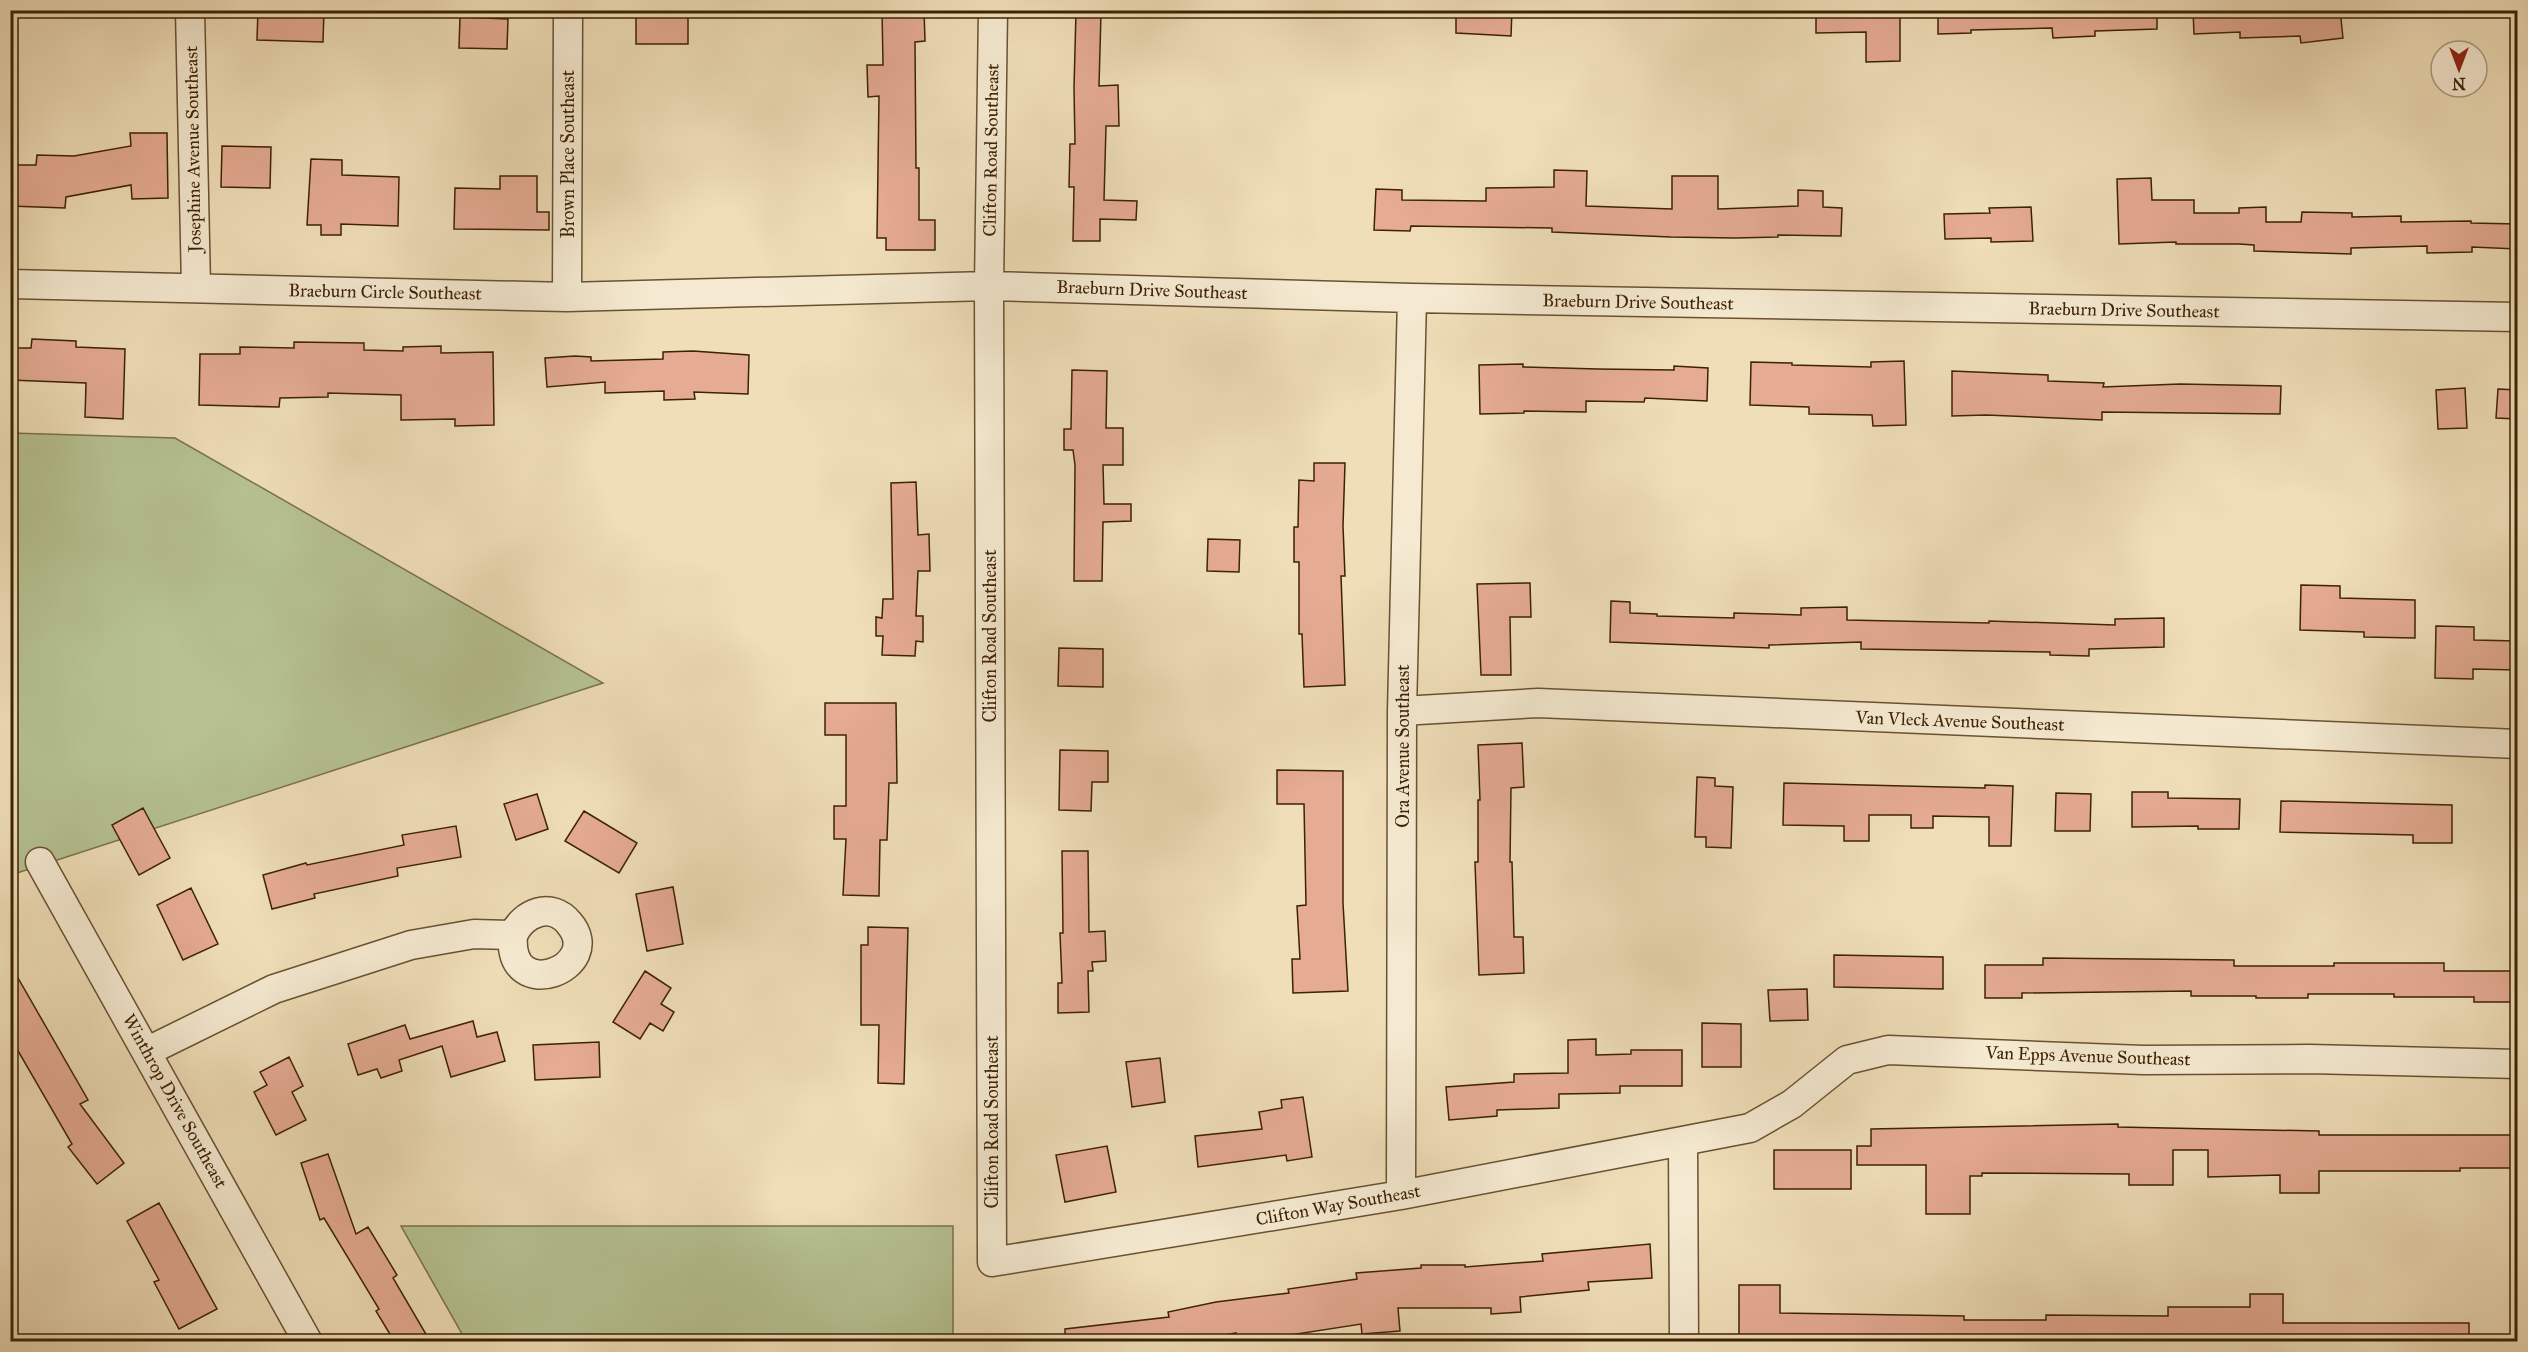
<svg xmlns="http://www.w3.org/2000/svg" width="2528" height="1352" font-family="'IM FELL Great Primer',serif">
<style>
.green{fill:#b6c292;stroke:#7a724b;stroke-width:1.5}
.building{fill:#e5ab93;stroke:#3d2204;stroke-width:1.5}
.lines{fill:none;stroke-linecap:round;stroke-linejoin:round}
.minor-casing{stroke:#6a5131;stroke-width:31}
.minor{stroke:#f5ead1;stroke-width:28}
.labels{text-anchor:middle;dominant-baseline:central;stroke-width:6;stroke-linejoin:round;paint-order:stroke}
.street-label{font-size:18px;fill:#3d2204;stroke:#f5ead1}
</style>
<rect width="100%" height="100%" fill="#efdeb8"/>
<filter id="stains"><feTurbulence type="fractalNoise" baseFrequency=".00333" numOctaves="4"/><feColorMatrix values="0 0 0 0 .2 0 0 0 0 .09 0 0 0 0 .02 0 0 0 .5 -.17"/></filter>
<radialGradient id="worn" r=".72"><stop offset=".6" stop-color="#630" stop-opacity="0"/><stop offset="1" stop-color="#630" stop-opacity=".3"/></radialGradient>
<path class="green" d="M 11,433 L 175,438 L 603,683 L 11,875 Z
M 401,1226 L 953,1226 L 953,1341 L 466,1341 Z"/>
<path class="building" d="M 258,10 L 324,10 L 323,42 L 257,40 Z
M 882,10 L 924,10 L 925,41 L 915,42 L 916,168 L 919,168 L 919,220 L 935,220 L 935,250 L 886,250 L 886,238 L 877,238 L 879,96 L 868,97 L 867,65 L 883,65 Z
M 1456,10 L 1512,10 L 1511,36 L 1456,33 Z
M 1816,10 L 1900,10 L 1900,61 L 1866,62 L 1866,32 L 1816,33 Z
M 1938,10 L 2157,10 L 2157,29 L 2095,31 L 2095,36 L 2053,38 L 2052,28 L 1971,30 L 1971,33 L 1938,34 Z
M 2193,10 L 2340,10 L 2343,38 L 2301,43 L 2300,36 L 2240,38 L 2240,32 L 2194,34 Z
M 1076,12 L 1101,13 L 1099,86 L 1118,85 L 1119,126 L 1106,126 L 1104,200 L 1137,201 L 1136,220 L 1100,219 L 1100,241 L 1073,241 L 1074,187 L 1069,187 L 1070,144 L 1075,144 L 1074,88 Z
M 636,15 L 688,15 L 688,44 L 636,44 Z
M 460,17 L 508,19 L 507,49 L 459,48 Z
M 130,133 L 167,133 L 168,198 L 132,199 L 131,185 L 66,197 L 65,208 L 10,206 L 10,165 L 36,165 L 37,155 L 74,156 L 131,146 Z
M 222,146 L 271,147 L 270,188 L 221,187 Z
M 311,159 L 342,160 L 342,175 L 399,177 L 398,226 L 341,224 L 341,235 L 321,235 L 321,225 L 307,225 Z
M 1554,170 L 1587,171 L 1586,206 L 1672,209 L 1672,176 L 1718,176 L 1718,209 L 1798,206 L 1798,190 L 1823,191 L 1823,207 L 1842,208 L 1841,236 L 1778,235 L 1778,237 L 1735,238 L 1671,237 L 1552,232 L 1552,228 L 1411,226 L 1410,231 L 1374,230 L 1376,189 L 1402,190 L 1402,200 L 1486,201 L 1486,188 L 1554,187 Z
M 500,176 L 537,176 L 537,212 L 549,212 L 549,230 L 454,229 L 455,188 L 500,189 Z
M 2151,178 L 2152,200 L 2194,200 L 2194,213 L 2239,213 L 2239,208 L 2266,207 L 2266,222 L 2301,222 L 2302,212 L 2352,213 L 2352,217 L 2401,216 L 2401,222 L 2471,221 L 2471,223 L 2517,224 L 2517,249 L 2472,247 L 2472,252 L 2427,253 L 2427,246 L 2351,248 L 2351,254 L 2254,251 L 2254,245 L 2239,244 L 2176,244 L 2176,242 L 2119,244 L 2117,179 Z
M 2031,207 L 2033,241 L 1991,242 L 1991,238 L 1945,239 L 1944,214 L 1990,213 L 1989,208 Z
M 32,339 L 76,341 L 76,347 L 125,349 L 123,419 L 85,417 L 86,383 L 10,380 L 10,348 L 31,348 Z
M 294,342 L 364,343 L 364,350 L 403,351 L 403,347 L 441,346 L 441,353 L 493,352 L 494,425 L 455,426 L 455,419 L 401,420 L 401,395 L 328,393 L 328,397 L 280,398 L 279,407 L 199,405 L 200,354 L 240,354 L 240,347 L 294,348 Z
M 693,351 L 749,355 L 748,394 L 694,392 L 695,399 L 664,400 L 664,391 L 605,393 L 605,382 L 547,387 L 545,358 L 575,356 L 591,357 L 591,361 L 663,359 L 663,352 Z
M 1904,361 L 1906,425 L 1873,426 L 1872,415 L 1809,414 L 1809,407 L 1750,405 L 1751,362 L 1792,363 L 1792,365 L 1871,367 L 1871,362 Z
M 1523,364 L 1523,367 L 1598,369 L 1674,370 L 1674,366 L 1708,368 L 1707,401 L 1645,398 L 1644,402 L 1586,401 L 1586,412 L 1524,411 L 1524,413 L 1480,414 L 1479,365 Z
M 1072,370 L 1107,371 L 1106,428 L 1123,428 L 1123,465 L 1103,465 L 1104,504 L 1131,504 L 1131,521 L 1103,522 L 1102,581 L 1074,581 L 1075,465 L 1073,450 L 1064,450 L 1064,429 L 1071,429 Z
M 1952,371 L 2048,375 L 2048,381 L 2104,383 L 2103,387 L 2180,384 L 2281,386 L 2280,414 L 2102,412 L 2102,420 L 1986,415 L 1952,416 Z
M 2465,388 L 2467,428 L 2438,429 L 2436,390 Z
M 2498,389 L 2517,390 L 2517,419 L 2496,418 Z
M 1314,463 L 1345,463 L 1343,526 L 1345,576 L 1341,576 L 1345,685 L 1304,687 L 1302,634 L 1299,634 L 1299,562 L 1294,562 L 1294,527 L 1298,527 L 1299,480 L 1314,481 Z
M 916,482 L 918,535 L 929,534 L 930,571 L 918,571 L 916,616 L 923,616 L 923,642 L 916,641 L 915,656 L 882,655 L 883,636 L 876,636 L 876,617 L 882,618 L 883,599 L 893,599 L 891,483 Z
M 1208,539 L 1240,540 L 1239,572 L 1207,571 Z
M 1530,583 L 1531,617 L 1510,617 L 1511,675 L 1481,675 L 1477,584 Z
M 2301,585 L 2340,586 L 2340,598 L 2415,600 L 2415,638 L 2364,637 L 2364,632 L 2300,630 Z
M 1611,601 L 1630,602 L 1630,613 L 1657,614 L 1657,616 L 1734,618 L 1734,613 L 1801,615 L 1801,608 L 1847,607 L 1847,620 L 1989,623 L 1989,621 L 2115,625 L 2115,619 L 2164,618 L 2164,647 L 2089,649 L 2089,656 L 2050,655 L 2050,652 L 1861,649 L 1861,642 L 1769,645 L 1769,648 L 1610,642 Z
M 2436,626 L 2474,627 L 2474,640 L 2517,641 L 2517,670 L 2473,669 L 2473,679 L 2435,678 Z
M 1059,648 L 1103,649 L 1103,687 L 1058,686 Z
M 825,703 L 896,703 L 897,783 L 889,783 L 887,840 L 880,840 L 879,896 L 843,895 L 846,839 L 834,839 L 834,806 L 846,806 L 846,735 L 825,735 Z
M 1522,743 L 1524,787 L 1511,788 L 1510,862 L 1512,862 L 1514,937 L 1523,937 L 1524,973 L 1479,975 L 1475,862 L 1478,862 L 1478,800 L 1480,800 L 1478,745 Z
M 1060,750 L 1108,751 L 1108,782 L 1092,782 L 1091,811 L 1059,810 Z
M 1277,770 L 1343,771 L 1343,903 L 1348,991 L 1293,993 L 1292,959 L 1300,959 L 1297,906 L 1306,905 L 1304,804 L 1277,804 Z
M 1697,777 L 1715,778 L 1715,786 L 1733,787 L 1731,848 L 1706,847 L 1706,837 L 1695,837 Z
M 1784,783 L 1985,788 L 1985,785 L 2013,786 L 2011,846 L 1989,846 L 1989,817 L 1933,816 L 1933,828 L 1911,828 L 1911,815 L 1869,815 L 1869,841 L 1844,841 L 1844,826 L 1783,825 Z
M 2132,792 L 2168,792 L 2168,798 L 2240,799 L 2239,829 L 2198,829 L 2198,826 L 2132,827 Z
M 2056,793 L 2091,794 L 2090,831 L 2055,831 Z
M 537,794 L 548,829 L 516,840 L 504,804 Z
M 2281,801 L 2452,805 L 2452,843 L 2413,843 L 2413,835 L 2280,832 Z
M 143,808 L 170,858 L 139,875 L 112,825 Z
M 584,811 L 637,843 L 619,873 L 565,841 Z
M 456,826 L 461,857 L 397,868 L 398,876 L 314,894 L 315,898 L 272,909 L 263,875 L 306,863 L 307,865 L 404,845 L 402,835 Z
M 1062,851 L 1088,851 L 1089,932 L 1105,931 L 1106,961 L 1092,962 L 1093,971 L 1088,971 L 1089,1012 L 1058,1013 L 1058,983 L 1062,983 L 1060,933 L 1063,933 Z
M 673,887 L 683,944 L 647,951 L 636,894 Z
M 191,888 L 218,944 L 183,960 L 157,905 Z
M 868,927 L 908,928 L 904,1084 L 878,1083 L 879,1025 L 861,1025 L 861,945 L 868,945 Z
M 1834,955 L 1943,957 L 1943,989 L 1834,987 Z
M 2043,958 L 2234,960 L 2234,966 L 2334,966 L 2334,963 L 2444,963 L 2444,971 L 2517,971 L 2517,1002 L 2474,1002 L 2474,997 L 2394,997 L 2394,994 L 2308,994 L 2308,998 L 2256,998 L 2256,996 L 2191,996 L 2191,991 L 2022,993 L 2022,998 L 1985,998 L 1985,965 L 2043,965 Z
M 10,964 L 88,1100 L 80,1104 L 124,1163 L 97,1184 L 68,1147 L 72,1144 L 10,1037 Z
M 645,971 L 671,988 L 661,1004 L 674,1012 L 663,1031 L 650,1023 L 640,1039 L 613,1022 Z
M 1807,989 L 1808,1020 L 1770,1021 L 1768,990 Z
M 473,1021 L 477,1037 L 497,1032 L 505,1061 L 451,1077 L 442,1046 L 399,1060 L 402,1071 L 381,1078 L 377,1069 L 358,1075 L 348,1044 L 405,1025 L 410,1039 Z
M 1702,1023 L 1741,1024 L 1741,1067 L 1702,1067 Z
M 1596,1039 L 1596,1055 L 1631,1054 L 1631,1050 L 1682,1050 L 1682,1086 L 1620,1086 L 1620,1093 L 1559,1094 L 1559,1108 L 1497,1110 L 1497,1116 L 1449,1120 L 1446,1087 L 1514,1082 L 1514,1074 L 1568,1073 L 1568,1040 Z
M 599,1042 L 600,1077 L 535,1080 L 533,1045 Z
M 289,1057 L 303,1086 L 292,1092 L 306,1120 L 276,1135 L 254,1092 L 267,1085 L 260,1072 Z
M 1160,1058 L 1165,1102 L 1132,1107 L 1126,1062 Z
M 1303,1097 L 1312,1157 L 1287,1161 L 1286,1155 L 1198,1167 L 1195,1136 L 1262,1129 L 1259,1112 L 1282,1108 L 1281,1100 Z
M 2118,1124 L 2118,1127 L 2319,1131 L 2319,1135 L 2517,1135 L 2517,1168 L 2460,1168 L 2460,1171 L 2319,1171 L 2319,1193 L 2280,1193 L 2280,1175 L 2208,1177 L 2208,1150 L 2173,1150 L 2173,1185 L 2129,1185 L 2129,1174 L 1982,1173 L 1982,1176 L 1970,1176 L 1970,1214 L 1926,1214 L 1926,1165 L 1857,1165 L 1857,1146 L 1871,1146 L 1871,1129 Z
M 1107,1146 L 1116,1192 L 1065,1202 L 1056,1155 Z
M 1774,1150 L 1851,1150 L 1851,1189 L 1774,1189 Z
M 328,1154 L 356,1234 L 368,1227 L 397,1275 L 393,1278 L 430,1341 L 394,1341 L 376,1311 L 379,1309 L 324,1218 L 320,1220 L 301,1163 Z
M 159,1203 L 217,1309 L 179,1329 L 154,1282 L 159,1280 L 127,1221 Z
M 1650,1244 L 1652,1278 L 1588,1282 L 1589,1290 L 1520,1297 L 1521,1312 L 1491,1314 L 1491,1308 L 1398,1308 L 1400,1331 L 1362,1334 L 1361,1324 L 1277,1337 L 1278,1340 L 1265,1341 L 1237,1341 L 1236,1333 L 1196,1341 L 1065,1341 L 1065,1329 L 1169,1317 L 1168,1312 L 1216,1302 L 1289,1293 L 1288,1289 L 1357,1279 L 1356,1273 L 1421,1268 L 1421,1265 L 1465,1265 L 1465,1267 L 1543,1261 L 1542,1254 Z
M 1739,1285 L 1780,1285 L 1780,1313 L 1964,1316 L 1964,1320 L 2046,1320 L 2046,1315 L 2168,1316 L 2168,1307 L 2250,1307 L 2250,1294 L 2283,1294 L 2283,1323 L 2469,1323 L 2469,1341 L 1739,1341 Z"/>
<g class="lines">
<g class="minor-casing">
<path id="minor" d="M 190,10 L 196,287
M 993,10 L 989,286 L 992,1262 L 1401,1195 L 1750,1128 L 1792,1104 L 1847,1060 L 1888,1050 L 2143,1060 L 2309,1059 L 2518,1064
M 10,284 L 567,297 L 989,286 L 1412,298 L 2518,317
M 567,297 L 568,10
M 1402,711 L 1538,703 L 2518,744
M 40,862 L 308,1342
M 148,1051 L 274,989 L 411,945 L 474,934 L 513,935 C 523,913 551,901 569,923 C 607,967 507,1007 513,935
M 1683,1141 L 1684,1342
M 1401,1195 L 1402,711 L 1412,298"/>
</g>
<use href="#minor" class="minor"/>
</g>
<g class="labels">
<g class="street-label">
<text transform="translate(193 149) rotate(-91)">Josephine Avenue Southeast</text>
<text transform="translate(991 150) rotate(-89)">Clifton Road Southeast</text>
<text transform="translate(568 154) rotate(-90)">Brown Place Southeast</text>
<text transform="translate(1152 290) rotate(2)">Braeburn Drive Southeast</text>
<text transform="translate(385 292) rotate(1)">Braeburn Circle Southeast</text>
<text transform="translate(1638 302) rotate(1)">Braeburn Drive Southeast</text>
<text transform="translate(2124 310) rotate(1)">Braeburn Drive Southeast</text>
<text transform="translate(990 636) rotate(-90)">Clifton Road Southeast</text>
<text transform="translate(1960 721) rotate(2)">Van Vleck Avenue Southeast</text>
<text transform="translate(1403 746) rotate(-90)">Ora Avenue Southeast</text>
<text transform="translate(2088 1056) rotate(2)">Van Epps Avenue Southeast</text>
<text transform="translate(175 1101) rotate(61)">Winthrop Drive Southeast</text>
<text transform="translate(992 1122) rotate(-90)">Clifton Road Southeast</text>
<text transform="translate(1338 1205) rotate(-10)">Clifton Way Southeast</text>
</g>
</g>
<rect width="2528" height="1352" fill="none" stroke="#efdeb8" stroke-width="36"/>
<rect x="12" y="12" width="2504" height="1328" fill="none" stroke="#3d2204" stroke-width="3"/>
<rect x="18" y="18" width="2492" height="1316" fill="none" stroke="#3d2204" stroke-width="1.5"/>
<g transform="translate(2459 69) rotate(180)"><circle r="28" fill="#f5ead1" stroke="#ab9a7f" stroke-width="1.5"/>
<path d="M0-4.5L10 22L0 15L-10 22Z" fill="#8f2418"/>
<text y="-9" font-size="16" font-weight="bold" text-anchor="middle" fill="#3d2204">N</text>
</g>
<rect width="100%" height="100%" filter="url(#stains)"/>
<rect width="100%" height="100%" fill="url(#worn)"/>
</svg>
